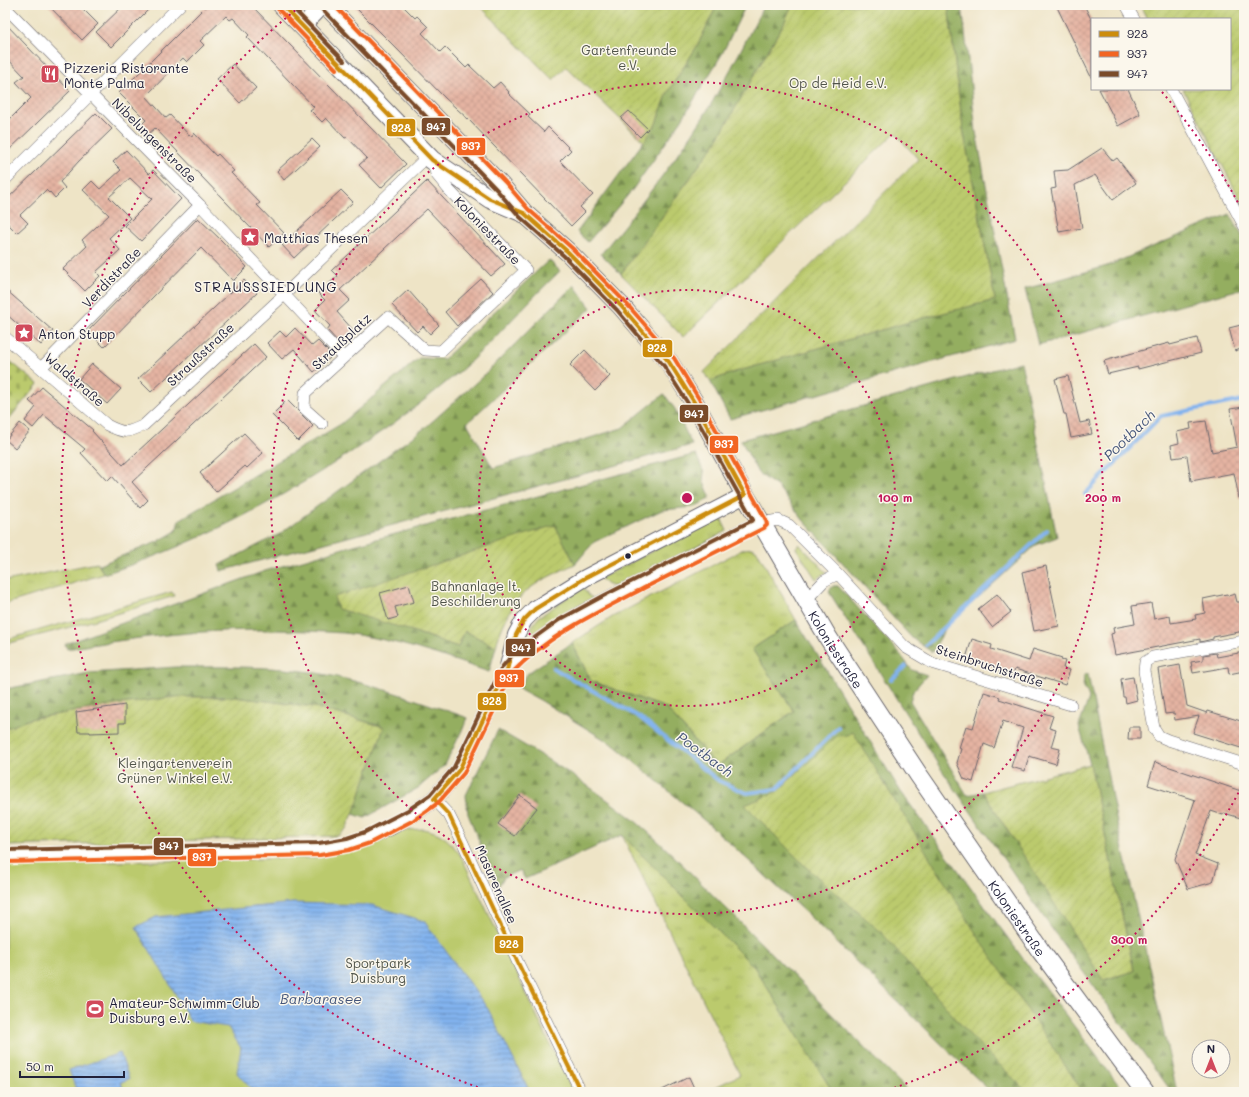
<svg xmlns="http://www.w3.org/2000/svg" width="1249" height="1097" font-family="Mali,sans-serif">
<style>
.grass{fill:url(#grass-tufts);stroke:#6e7654}
.forest{fill:url(#forest-firs);stroke:#5b684e}
.cemetery{fill:url(#cemetery-stones);stroke:#6e7654}
.park{fill:#bbca6d;stroke:#6e7654}
.garden{fill:url(#garden-furrows);stroke:#6e7654}
.water{fill:url(#water-rules);stroke:#526a94}
.lines{fill:none;stroke-linecap:round;stroke-linejoin:round}
.stream{stroke:#82b3ee;stroke-width:4}
.building{fill:url(#building-cross-hatch)}
.street-casing{stroke:#69666c;stroke-width:12}
.secondary-casing{stroke:#69666c;stroke-width:18}
.primary-casing{stroke:#69666c;stroke-width:20}
.street{stroke:#fff;stroke-width:11}
.secondary{stroke:#fff;stroke-width:16}
.primary{stroke:#fff;stroke-width:18}
.bus-1-casing{stroke:#fbf7ec;stroke-width:7}
.bus-2-casing{stroke:#fbf7ec;stroke-width:7}
.bus-3-casing{stroke:#fbf7ec;stroke-width:7}
.bus-1{stroke:#cc8c0c;stroke-width:4}
.bus-2{stroke:#f26522;stroke-width:4}
.bus-3{stroke:#7a4b2a;stroke-width:4}
.ring{fill:none;stroke:#c2185b;stroke-width:2;stroke-dasharray:2 4}
.bus-dot{fill:#22223b;stroke:#fbf7ec;stroke-width:1.5}
.labels{text-anchor:middle;dominant-baseline:central;stroke-width:3;stroke-linejoin:round;paint-order:stroke}
.park-label{font-size:13px;fill:#50544a;stroke:#fbf7ec}
.poi-label{font-size:13px;fill:#22223b;stroke:#fbf7ec;text-anchor:start}
.street-label{font-size:13px;fill:#22223b;stroke:#fbf7ec}
.neighbourhood-label{font-size:14px;letter-spacing:1px;fill:#22223b;stroke:#fbf7ec}
.water-label{font-size:14px;font-style:italic;fill:#44557a;stroke:#fbf7ec}
.centre{fill:#c2185b;stroke:#fbf7ec;stroke-width:2}
.ring-label{font-size:12px;text-anchor:middle;font-weight:bold;fill:#c2185b;stroke:#fbf7ec;stroke-width:3;stroke-linejoin:round;paint-order:stroke}
.line-badge{stroke:#fbf7ec;stroke-width:1.5}
.badge-label{font-size:11px;text-anchor:middle;font-weight:bold;fill:#fff}
</style>
<defs>
<pattern id="grass-tufts" width="24" height="20" patternUnits="userSpaceOnUse"><rect width="24" height="20" fill="#bbca6d"/><path d="M3 7l-1-3M5 7V3M7 7l1-3M15 17l-1-3M17 17v-4M19 17l1-3" fill="none" stroke="#a0ad5f"/></pattern>
<pattern id="forest-firs" width="22" height="20" patternUnits="userSpaceOnUse"><rect width="22" height="20" fill="#94ae60"/><path d="M5 1l3.5 6h-7zM16 11l3.5 6h-7z" fill="#788d50"/></pattern>
<pattern id="cemetery-stones" width="16" height="16" patternUnits="userSpaceOnUse"><rect width="16" height="16" fill="#bbca6d"/><path d="M2 7V4a2 2 0 0 1 4 0v3zM10 15v-3a2 2 0 0 1 4 0v3z" fill="#a0ad5f"/></pattern>
<pattern id="garden-furrows" width="10" height="10" patternUnits="userSpaceOnUse"><rect width="10" height="10" fill="#bbca6d"/><path d="M-1 1l2-2M0 10L10 0M9 11l2-2" fill="none" stroke="#a0ad5f"/></pattern>
<pattern id="water-rules" width="6" height="5" patternUnits="userSpaceOnUse"><rect width="6" height="5" fill="#82b3ee"/><path d="M0 2.5h6" fill="none" stroke="#6a91c2"/></pattern>
<pattern id="building-cross-hatch" width="8" height="8" patternUnits="userSpaceOnUse"><rect width="8" height="8" fill="#e5b4a2"/><path d="M0 0l8 8M0 8l8-8" fill="none" stroke="#c49a8c"/></pattern>
</defs>
<rect width="100%" height="100%" fill="#fbf7ec"/>
<filter id="ink" filterUnits="userSpaceOnUse"><feTurbulence type="fractalNoise" baseFrequency=".025" numOctaves="2"/><feDisplacementMap in="SourceGraphic" scale="8" xChannelSelector="R" yChannelSelector="G"/><feConvolveMatrix kernelMatrix="1 2 1 2 8 2 1 2 1" color-interpolation-filters="sRGB"/></filter>
<filter id="wash" filterUnits="userSpaceOnUse"><feTurbulence type="fractalNoise" baseFrequency=".012" numOctaves="4" result="noise"/><feDisplacementMap in="SourceGraphic" scale="16" xChannelSelector="R" yChannelSelector="G"/><feGaussianBlur stdDeviation="0.9" result="paint"/><feColorMatrix in="noise" values="0 0 0 0 0 0 0 0 0 0 0 0 0 0 0 0 0 1.4 0 .05"/><feComposite in="paint" operator="in"/></filter>
<g filter="url(#wash)">
<rect width="100%" height="100%" fill="#eee4c6"/>
<path class="grass" d="M 720,516 L 727,531 L 620,586 C 611,587 606,586 601,578 Z
M 799,544 L 828,574 L 823,574 L 816,579 L 796,548 L 797,546 Z
M 751,548 L 756,550 L 760,556 L 796,620 L 752,649 L 794,711 L 717,766 L 666,708 L 591,681 L 572,643 L 614,616 L 744,549 Z
M 97,563 L 104,574 L 5,604 L 5,581 Z
M 583,587 L 588,595 L 594,599 L 535,635 L 531,627 L 539,617 Z
M 172,592 L 174,596 C 118,614 62,630 5,644 L 5,640 Z
M 622,835 L 755,968 L 833,1092 L 705,1092 L 740,1075 Z"/>
<path class="forest" d="M 717,5 L 746,5 L 722,54 L 681,121 L 633,189 L 588,242 L 577,232 L 655,126 L 668,92 L 697,46 Z
M 764,5 L 792,5 L 785,21 L 716,142 L 621,274 L 601,254 C 633,215 664,175 693,133 C 720,92 742,48 764,5 Z
M 948,5 L 962,5 L 976,132 L 1015,339 L 730,419 L 710,381 L 735,372 L 923,318 L 995,300 L 963,129 Z
M 1230,214 L 1244,239 L 1244,288 L 1038,345 L 1025,289 L 1107,266 Z
M 549,260 L 560,271 C 528,301 500,334 468,364 C 461,371 451,378 443,385 C 421,403 399,420 375,436 C 291,494 202,543 104,574 L 99,565 L 157,542 L 176,531 L 179,520 L 341,424 L 419,358 L 444,359 Z
M 574,285 L 591,308 L 467,423 L 493,468 L 622,428 L 664,394 L 675,409 L 692,445 L 221,571 L 219,565 L 278,535 L 426,427 L 482,377 Z
M 1021,362 L 1057,537 L 1036,545 L 947,626 L 932,652 L 913,639 L 804,521 L 778,487 L 758,473 L 741,440 Z
M 696,454 L 704,473 L 703,480 L 710,496 L 709,499 L 694,507 L 662,510 L 594,542 L 575,564 L 555,525 L 412,631 L 458,647 L 465,631 L 496,647 L 489,672 C 442,656 394,639 344,633 C 332,632 319,632 307,631 C 227,627 146,635 67,649 L 65,644 L 265,571 L 354,545 Z
M 833,586 L 838,586 L 899,653 L 912,670 L 927,675 L 913,691 L 910,701 L 967,795 L 983,792 L 1104,980 L 1134,971 L 1090,764 L 1079,726 L 1089,698 L 1087,692 L 1083,689 L 1084,675 L 1088,674 L 1117,823 L 1177,1092 L 1172,1092 L 1059,939 L 939,766 L 829,592 L 830,589 Z
M 796,620 L 901,792 L 1024,960 L 1124,1092 L 991,1092 L 808,915 L 712,827 L 615,746 L 540,700 L 518,688 L 528,673 L 572,643 L 591,681 L 666,708 L 717,766 L 794,711 L 752,649 Z
M 176,667 C 230,667 285,665 337,677 C 382,687 425,703 468,718 L 445,765 L 418,788 L 365,818 L 353,814 L 384,727 L 314,707 L 234,697 L 175,697 L 114,705 L 30,719 L 5,729 L 5,689 L 89,673 Z
M 498,730 C 546,757 591,786 634,820 C 668,848 698,881 730,912 C 790,972 849,1032 909,1092 L 833,1092 L 755,968 L 622,835 L 525,879 L 520,870 L 504,877 L 498,887 L 468,814 L 466,795 Z"/>
<path class="cemetery" d="M 5,357 L 38,384 L 5,424 Z"/>
<path class="park" d="M 423,829 C 442,832 450,841 461,856 L 573,1092 L 5,1092 L 5,864 L 313,858 L 326,856 L 407,830 Z"/>
<path class="garden" d="M 479,5 L 717,5 L 697,46 L 668,92 L 655,126 L 644,142 L 566,67 L 553,80 Z
M 792,5 L 948,5 L 963,129 L 995,300 L 923,318 L 735,372 L 710,381 L 704,372 L 918,159 L 895,133 L 683,337 L 621,274 L 716,142 L 785,21 Z
M 1140,5 L 1244,5 L 1244,207 L 1183,89 L 1230,89 L 1230,19 L 1147,19 Z
M 555,525 L 575,564 C 558,572 539,580 524,593 C 512,604 499,631 496,647 L 465,631 L 458,647 L 412,631 L 338,609 L 334,597 Z
M 175,697 L 234,697 L 314,707 L 384,727 L 353,814 L 346,829 L 338,836 L 5,846 L 5,729 L 30,719 L 114,705 Z
M 853,732 L 977,935 L 1083,1092 L 1027,1092 L 970,1035 L 881,932 L 806,867 L 745,805 L 776,792 L 837,736 L 848,735 Z
M 1090,764 L 1134,971 L 1103,980 L 983,792 Z"/>
<path class="water" d="M 293,903 L 372,905 L 424,921 L 488,1009 L 530,1092 L 254,1092 L 237,1073 L 241,1048 L 228,1027 L 190,1021 L 178,998 L 136,927 L 156,917 Z
M 120,1053 L 129,1079 L 121,1082 L 124,1092 L 77,1092 L 69,1070 Z"/>
<g class="lines">
<path class="stream" d="M 1085,494 L 1161,416 L 1244,400
M 926,645 L 1047,530
M 553,668 L 639,717 L 719,781 L 747,793 L 777,789 L 838,727
M 891,680 L 906,666"/>
</g>
<g id="blocks">
<path class="building" d="M 48,5 L 79,5 L 98,24 L 82,40 Z
M 124,5 L 153,5 L 111,47 L 96,32 Z
M 207,5 L 251,5 L 406,164 L 381,188 L 359,165 L 367,158 L 347,137 L 345,138 L 326,118 L 322,122 L 310,110 L 314,107 L 247,37 L 249,35 L 233,18 L 230,20 L 226,16 L 200,41 L 204,45 L 187,62 L 183,58 L 146,96 L 166,118 L 170,115 L 191,137 L 194,133 L 216,156 L 218,154 L 234,171 L 231,173 L 260,203 L 257,205 L 284,233 L 269,247 L 155,128 L 147,135 L 139,127 L 146,120 L 119,93 Z
M 353,5 L 402,5 L 415,18 L 417,16 L 428,27 L 422,33 L 440,52 L 445,47 L 466,68 L 469,65 L 493,88 L 500,82 L 509,92 L 508,93 L 530,114 L 528,117 L 544,132 L 548,127 L 571,150 L 560,161 L 593,195 L 580,207 L 585,212 L 571,226 L 468,119 L 445,98 L 396,48 Z
M 1056,5 L 1084,5 L 1092,21 L 1092,79 Z
M 5,23 L 70,91 L 5,154 L 5,124 L 31,98 L 16,82 L 24,76 L 5,56 Z
M 233,64 L 256,88 L 240,103 L 217,79 Z
M 1099,89 L 1128,89 L 1140,114 L 1118,126 Z
M 629,111 L 648,129 L 640,137 L 621,118 Z
M 96,113 L 112,129 L 79,161 L 60,182 L 65,188 L 55,198 L 50,192 L 49,193 L 46,190 L 20,215 L 28,223 L 17,233 L 5,221 L 5,201 Z
M 312,139 L 320,147 L 284,180 L 277,171 Z
M 1102,148 L 1113,161 L 1117,158 L 1136,183 L 1113,200 L 1095,175 L 1075,185 L 1082,228 L 1059,232 L 1051,189 L 1056,188 L 1054,171 L 1068,170 Z
M 126,150 L 149,174 L 153,170 L 181,199 L 141,241 L 125,226 L 152,199 L 130,178 L 109,197 L 130,218 L 109,238 L 120,250 L 96,272 L 100,276 L 85,291 L 63,269 L 87,246 L 82,240 L 109,215 L 83,190 L 92,181 L 100,189 L 121,170 L 113,162 Z
M 427,181 L 505,264 L 491,276 L 427,209 L 340,290 L 350,300 L 337,312 L 353,330 L 339,343 L 327,330 L 330,326 L 315,310 L 325,300 L 318,293 L 338,276 L 332,270 Z
M 341,190 L 353,202 L 294,258 L 282,245 Z
M 198,218 L 221,240 L 247,267 L 233,281 L 201,248 L 104,347 L 88,331 Z
M 481,279 L 493,292 L 457,326 L 445,312 Z
M 244,280 L 257,293 L 151,392 L 138,379 Z
M 5,289 L 53,331 L 41,345 L 5,313 Z
M 408,290 L 439,325 L 430,334 L 423,326 L 417,332 L 392,305 Z
M 1241,325 L 1244,336 L 1244,348 L 1235,351 L 1229,328 Z
M 295,328 L 312,346 L 318,341 L 329,352 L 327,354 L 330,358 L 314,372 L 294,349 L 282,359 L 267,343 L 280,331 L 286,337 Z
M 1197,338 L 1201,353 L 1138,369 L 1138,367 L 1108,374 L 1104,361 L 1169,343 L 1170,345 Z
M 254,344 L 266,357 L 132,482 L 148,500 L 140,508 L 112,476 L 107,481 L 81,453 L 85,449 L 44,415 L 33,428 L 25,421 L 36,407 L 29,401 L 42,387 L 93,430 L 92,431 L 123,465 Z
M 585,350 L 610,376 L 595,391 L 570,365 Z
M 92,364 L 121,389 L 107,404 L 79,379 Z
M 1068,376 L 1080,423 L 1089,421 L 1092,434 L 1071,438 L 1066,414 L 1064,414 L 1055,379 Z
M 287,400 L 313,426 L 298,441 L 272,415 Z
M 1244,407 L 1244,498 L 1239,498 L 1234,473 L 1191,481 L 1187,456 L 1173,458 L 1171,445 L 1179,443 L 1177,432 L 1191,429 L 1190,423 L 1206,421 L 1212,452 L 1237,447 L 1230,409 Z
M 20,423 L 30,431 L 15,448 L 6,440 Z
M 244,433 L 263,453 L 247,468 L 245,466 L 216,492 L 200,473 Z
M 1046,566 L 1059,626 L 1034,631 L 1022,572 Z
M 409,585 L 414,602 L 395,607 L 398,617 L 388,620 L 380,593 Z
M 997,594 L 1011,612 L 992,627 L 978,609 Z
M 1227,594 L 1228,596 L 1235,594 L 1237,602 L 1241,602 L 1242,612 L 1244,612 L 1244,631 L 1213,637 L 1213,639 L 1200,642 L 1200,639 L 1115,655 L 1111,634 L 1114,633 L 1113,628 L 1135,624 L 1132,606 L 1151,603 L 1154,619 L 1170,616 L 1171,623 L 1196,619 L 1195,615 L 1205,613 L 1203,599 Z
M 972,639 L 992,645 L 991,649 L 1029,661 L 1033,649 L 1062,658 L 1061,660 L 1065,661 L 1063,668 L 1070,670 L 1065,685 L 1015,669 L 1013,676 L 999,672 L 1000,668 L 966,658 Z
M 1244,652 L 1244,671 L 1229,674 L 1228,667 L 1193,673 L 1191,662 L 1203,660 L 1203,655 L 1216,653 L 1217,657 Z
M 1180,665 L 1187,706 L 1207,713 L 1208,711 L 1244,722 L 1244,749 L 1193,733 L 1199,716 L 1175,720 L 1174,713 L 1165,714 L 1158,669 Z
M 1133,677 L 1137,700 L 1126,703 L 1125,697 L 1123,697 L 1121,679 Z
M 984,692 L 1000,697 L 999,699 L 1053,716 L 1049,728 L 1056,730 L 1051,747 L 1060,749 L 1056,764 L 1029,756 L 1025,771 L 1011,767 L 1023,728 L 1003,721 L 994,748 L 984,744 L 973,782 L 964,779 L 957,763 L 961,749 L 959,748 L 966,726 L 973,728 Z
M 125,705 L 125,723 L 119,723 L 119,732 L 90,733 L 90,732 L 78,732 L 76,712 Z
M 1129,727 L 1140,727 L 1140,739 L 1128,739 Z
M 1155,762 L 1244,792 L 1244,819 L 1224,813 L 1223,815 L 1211,811 L 1195,855 L 1218,864 L 1213,882 L 1188,889 L 1175,859 L 1195,800 L 1148,785 Z
M 520,795 L 537,808 L 515,836 L 498,824 Z
M 689,1077 L 694,1088 L 686,1092 L 658,1092 Z"/>
</g>
</g>
<g filter="url(#ink)">
<use href="#blocks" fill-opacity="0" stroke="#69666c" stroke-width="1"/>
<g class="lines">
<g class="street-casing">
<path id="street" d="M 1126,5 L 1134,19
M 5,7 L 200,205 L 343,357
M 1171,89 L 1244,226
M 5,180 L 180,5
M 5,337 L 107,425 C 124,434 128,433 144,425 L 285,294 L 428,156
M 41,368 L 200,205
M 322,424 L 304,408 L 305,393 L 388,317 L 425,350 L 441,351 L 526,270 L 449,190 L 436,174 L 432,160
M 761,523 L 778,520 L 789,525 L 838,574 L 905,647 L 932,663 L 1071,705
M 806,600 L 824,581 L 838,574
M 1244,641 L 1153,657 L 1145,662 L 1144,671 L 1154,728 L 1159,736 L 1168,740 L 1244,764
M 434,799 L 449,815 L 463,843 L 518,963 L 581,1092"/>
</g>
<g class="secondary-casing">
<path id="secondary" d="M 303,26 L 323,5
M 508,669 C 545,629 598,605 647,580 C 685,561 723,541 761,523
M 5,856 L 320,849 L 348,844 L 367,838 L 390,827 L 411,815 L 434,799 L 459,770 L 507,670 L 516,635 L 524,620 L 535,609 L 585,578 L 745,495"/>
</g>
<g class="primary-casing">
<g id="primary">
<path d="M 282,5 L 432,160 L 490,199 L 521,212"/>
<path id="s1" d="M 326,5 L 501,186 L 524,213 L 568,252 L 621,306 L 669,362 L 694,402 L 745,495 L 829,639 L 918,774 L 1040,950 L 1145,1092"/>
</g>
</g>
<use href="#street" class="street"/>
<use href="#secondary" class="secondary"/>
<use href="#primary" class="primary"/>
<g class="bus-1-casing">
<path id="bus-1" d="M 282,5 L 432,160 L 490,199 L 524,213 L 568,252 L 621,306 L 669,362 L 694,402 L 745,495
M 434,799 L 459,770 L 507,670 L 516,635 L 524,620 L 535,609 L 585,578 L 745,495
M 434,799 L 449,815 L 518,963 L 581,1092"/>
</g>
<g class="bus-2-casing">
<path id="bus-2" d="M 278,9 L 336,69
M 5,862 L 320,855 L 349,850 L 370,843 L 414,820 L 438,803 L 464,773 L 512,673 C 548,635 598,612 644,588 C 684,568 724,548 764,528 L 767,525 L 766,520 L 699,399 L 674,358 L 625,302 L 572,248 L 528,209 L 505,182 L 334,5"/>
</g>
<g class="bus-3-casing">
<path id="bus-3" d="M 290,5 L 344,61
M 5,850 L 319,843 L 347,838 L 365,832 L 408,810 L 430,795 L 454,767 L 502,667 L 516,651 L 559,620 L 605,595 L 753,520 L 689,405 L 664,366 L 617,310 L 564,256 L 520,217 L 497,190 L 322,9"/>
</g>
<use href="#bus-1" class="bus-1"/>
<use href="#bus-2" class="bus-2"/>
<use href="#bus-3" class="bus-3"/>
</g>
</g>
<g class="ring">
<circle cx="687" cy="498" r="208"/>
<circle cx="687" cy="498" r="416"/>
<path d="M1244 782A625 625 0 0 1 885 1091M489 1091A625 625 0 0 1 302 5M1162 92A625 625 0 0 1 1244 214"/>
</g>
<defs>
<g id="restaurant-square" transform="scale(1)"><rect x="-9" y="-9" width="18" height="18" rx="4" fill="#d1495b" stroke="#fbf7ec"/><path d="M-5-6h1v4h1v-4h1v4h1v-4h1v5L-1.5 .5V6h-2V.5L-5-1ZM5-6V6H3V1.5H1.5Q1.5-4 5-6Z" fill="#fff"/></g>
<g id="sight-square" transform="scale(1)"><rect x="-9" y="-9" width="18" height="18" rx="4" fill="#d1495b" stroke="#fbf7ec"/><path d="M0-6L1.8-2.2L6-1.7L2.9 1.2L3.7 5.4L0 3.3L-3.7 5.4L-2.9 1.2L-6-1.7L-1.8-2.2Z" fill="#fff"/></g>
<g id="stadium-square" transform="scale(1)"><rect x="-9" y="-9" width="18" height="18" rx="4" fill="#d1495b" stroke="#fbf7ec"/><path d="M0-5a6.5 5 0 1 0 0 10a6.5 5 0 1 0 0-10ZM-3.5-1.8h7v3.6h-7Z" fill="#fff"/></g>
</defs>
<g fill-rule="evenodd">
<use href="#restaurant-square" x="50" y="74"/>
<use href="#sight-square" x="250" y="237"/>
<use href="#sight-square" x="24" y="333"/>
<use href="#stadium-square" x="95" y="1009"/>
</g>
<circle class="bus-dot" cx="628" cy="556" r="3.5"/>
<g class="labels">
<g class="park-label">
<text x="629" y="49">Gartenfreunde<tspan x="629" dy="15">e.V.</tspan></text>
<text x="838" y="82">Op de Heid e.V.</text>
<text x="476" y="585">Bahnanlage lt.<tspan x="476" dy="15">Beschilderung</tspan></text>
<text x="175" y="762">Kleingartenverein<tspan x="175" dy="15">Grüner Winkel e.V.</tspan></text>
<text x="378" y="962">Sportpark<tspan x="378" dy="15">Duisburg</tspan></text>
</g>
<g class="poi-label">
<text x="64" y="67">Pizzeria Ristorante<tspan x="64" dy="15">Monte Palma</tspan></text>
<text x="264" y="237">Matthias Thesen</text>
<text x="38" y="333">Anton Stupp</text>
<text x="109" y="1002">Amateur-Schwimm-Club<tspan x="109" dy="15">Duisburg e.V.</tspan></text>
</g>
<g class="street-label">
<text transform="translate(155 140) rotate(45)">Nibelungenstraße</text>
<text transform="translate(488 230) rotate(46)">Koloniestraße</text>
<text transform="translate(111 277) rotate(-46)">Verdistraße</text>
<text transform="translate(341 341) rotate(-43)">Straußplatz</text>
<text transform="translate(200 354) rotate(-43)">Straußstraße</text>
<text transform="translate(75 379) rotate(41)">Waldstraße</text>
<text stroke="none"><textPath href="#s1" startOffset="828">Koloniestraße</textPath></text>
<text transform="translate(990 665) rotate(18)">Steinbruchstraße</text>
<text transform="translate(497 884) rotate(66)">Masurenallee</text>
<text stroke="none"><textPath href="#s1" startOffset="1152">Koloniestraße</textPath></text>
</g>
<g class="neighbourhood-label">
<text x="266" y="286">STRAUSSSIEDLUNG</text>
</g>
<g class="water-label">
<text transform="translate(1129 435) rotate(-44)">Pootbach</text>
<text transform="translate(705 754) rotate(36)">Pootbach</text>
<text x="321" y="998">Barbarasee</text>
</g>
</g>
<circle cx="687" cy="498" r="6" class="centre"/>
<g class="ring-label">
<text x="895" y="502">100 m</text>
<text x="1103" y="502">200 m</text>
<text x="1129" y="944">300 m</text>
</g>
<g class="line-badge">
<rect x="421" y="117" width="30" height="19" rx="4" fill="#7a4b2a"/>
<rect x="386" y="118" width="30" height="19" rx="4" fill="#cc8c0c"/>
<rect x="456" y="137" width="30" height="19" rx="4" fill="#f26522"/>
<rect x="642" y="339" width="31" height="19" rx="4" fill="#cc8c0c"/>
<rect x="679" y="404" width="30" height="19" rx="4" fill="#7a4b2a"/>
<rect x="709" y="435" width="30" height="19" rx="4" fill="#f26522"/>
<rect x="505" y="638" width="31" height="19" rx="4" fill="#7a4b2a"/>
<rect x="494" y="669" width="31" height="19" rx="4" fill="#f26522"/>
<rect x="477" y="692" width="30" height="19" rx="4" fill="#cc8c0c"/>
<rect x="153" y="837" width="31" height="19" rx="4" fill="#7a4b2a"/>
<rect x="187" y="848" width="30" height="19" rx="4" fill="#f26522"/>
<rect x="494" y="935" width="30" height="19" rx="4" fill="#cc8c0c"/>
</g>
<g class="badge-label">
<text x="436" y="131">947</text>
<text x="401" y="132">928</text>
<text x="471" y="150">937</text>
<text x="657" y="352">928</text>
<text x="694" y="418">947</text>
<text x="724" y="448">937</text>
<text x="521" y="652">947</text>
<text x="509" y="682">937</text>
<text x="492" y="705">928</text>
<text x="169" y="850">947</text>
<text x="202" y="861">937</text>
<text x="509" y="948">928</text>
</g>
<rect width="1249" height="1097" fill="none" stroke="#fbf7ec" stroke-width="20"/>
<rect x="1091" y="18" width="140" height="72" fill="#fbf7ec" stroke="#a4a2a5"/>
<rect x="1099" y="31" width="20" height="6" fill="#cc8c0c" stroke="#a4a2a5"/>
<text x="1127" y="38" font-size="12" fill="#22223b">928</text>
<rect x="1099" y="51" width="20" height="6" fill="#f26522" stroke="#a4a2a5"/>
<text x="1127" y="58" font-size="12" fill="#22223b">937</text>
<rect x="1099" y="71" width="20" height="6" fill="#7a4b2a" stroke="#a4a2a5"/>
<text x="1127" y="78" font-size="12" fill="#22223b">947</text>
<g transform="translate(1211 1059)"><circle r="19" fill="#fbf7ec" stroke="#a4a2a5"/>
<path d="M0-3L7 15L0 10L-7 15Z" fill="#d1495b"/>
<text y="-6" font-size="11" font-weight="bold" text-anchor="middle" fill="#22223b">N</text>
</g>
<path d="M20 1071v6h104v-6" fill="none" stroke="#22223b" stroke-width="2"/>
<text x="26" y="1071" font-size="12" fill="#22223b" stroke="#fbf7ec" stroke-width="3" paint-order="stroke">50 m</text>
</svg>
